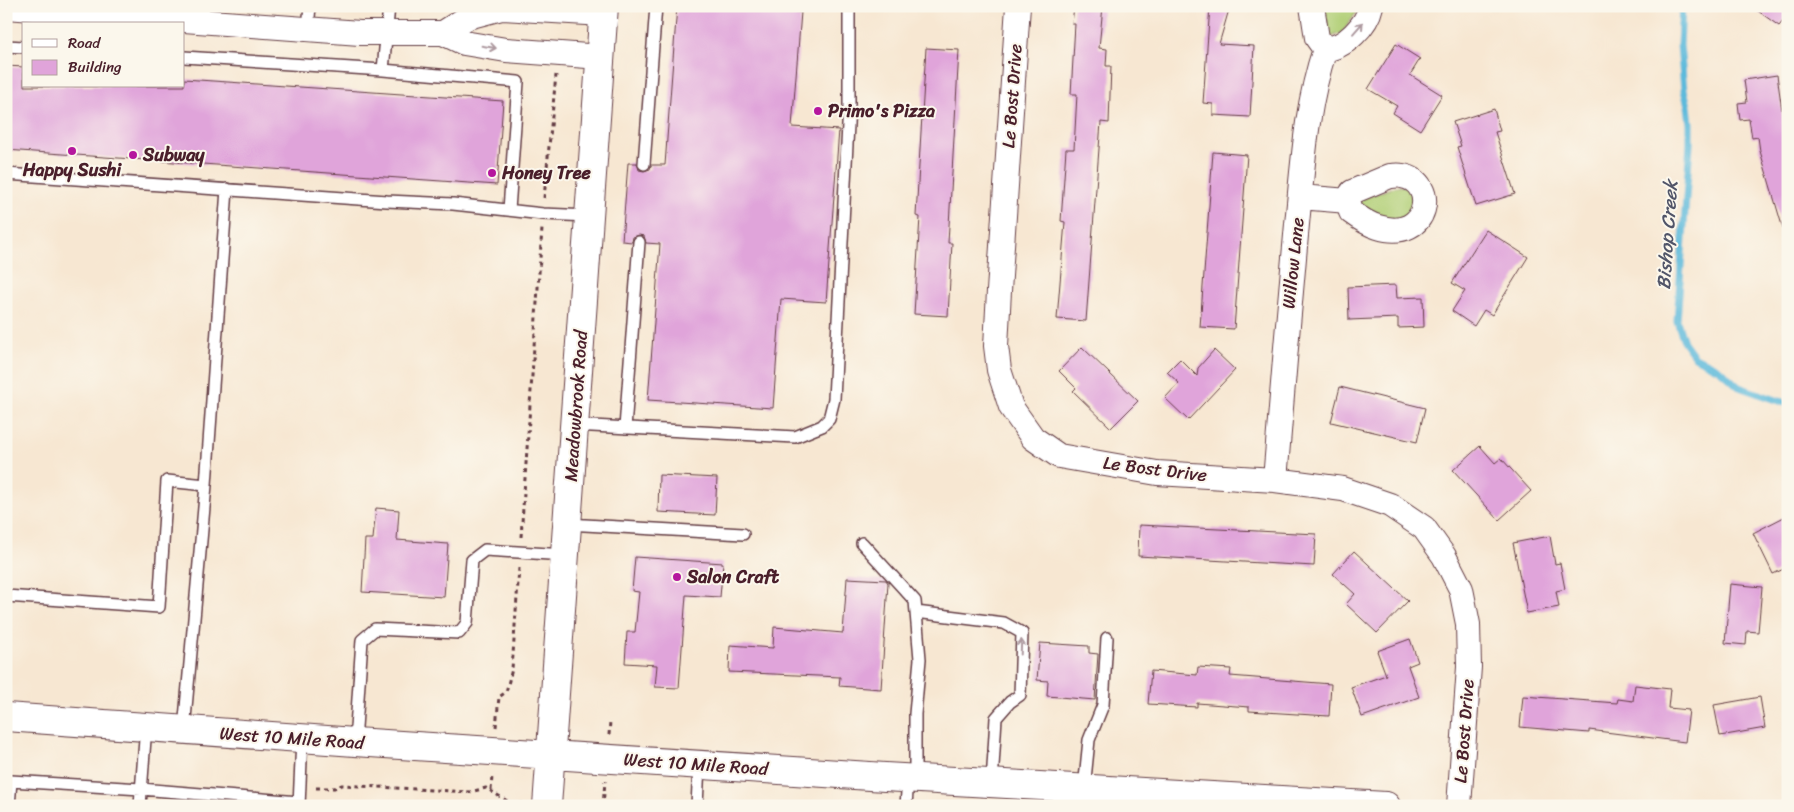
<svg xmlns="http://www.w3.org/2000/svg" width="1794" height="812" font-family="Sriracha,sans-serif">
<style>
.green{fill:#b1cf76;stroke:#7e7750}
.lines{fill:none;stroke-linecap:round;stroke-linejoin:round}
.stream{stroke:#5dbadb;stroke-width:7}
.building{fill:#e0a4da}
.lane-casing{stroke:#643d44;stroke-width:14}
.street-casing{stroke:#643d44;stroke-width:26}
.secondary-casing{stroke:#643d44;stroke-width:30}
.path{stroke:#643d44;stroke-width:3;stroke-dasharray:4 4;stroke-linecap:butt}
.lane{stroke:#fff;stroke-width:11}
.street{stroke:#fff;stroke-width:24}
.secondary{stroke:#fff;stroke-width:28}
.oneway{stroke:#ae9aa0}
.poi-dot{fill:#b5179e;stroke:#fbf7ec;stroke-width:2}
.labels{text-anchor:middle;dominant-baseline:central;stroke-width:4;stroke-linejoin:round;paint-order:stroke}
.street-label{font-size:18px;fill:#4a1f2b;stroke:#fbf7ec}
.poi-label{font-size:18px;font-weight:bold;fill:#4a1f2b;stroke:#fbf7ec;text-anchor:start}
.water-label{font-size:19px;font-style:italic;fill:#515569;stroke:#fbf7ec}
</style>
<rect width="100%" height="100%" fill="#fbf7ec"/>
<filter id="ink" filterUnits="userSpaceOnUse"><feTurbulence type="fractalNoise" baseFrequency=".02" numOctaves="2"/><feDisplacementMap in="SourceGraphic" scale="10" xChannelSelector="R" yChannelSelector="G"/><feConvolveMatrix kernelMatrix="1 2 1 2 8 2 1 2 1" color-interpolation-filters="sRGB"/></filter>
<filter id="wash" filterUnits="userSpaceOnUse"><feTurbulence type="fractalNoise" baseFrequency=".0096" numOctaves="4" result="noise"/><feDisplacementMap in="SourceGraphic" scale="20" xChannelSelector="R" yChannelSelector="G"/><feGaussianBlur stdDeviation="1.12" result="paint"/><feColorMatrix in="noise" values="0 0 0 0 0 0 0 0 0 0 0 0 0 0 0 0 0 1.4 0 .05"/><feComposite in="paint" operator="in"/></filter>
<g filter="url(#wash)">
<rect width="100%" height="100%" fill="#f7e7d2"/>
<path class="green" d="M 1322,6 L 1361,6 L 1342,33 L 1331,37 L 1326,32 Z
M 1402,186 L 1409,189 L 1415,204 L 1407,217 L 1391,220 L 1365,210 L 1359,203 L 1362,199 L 1394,187 Z"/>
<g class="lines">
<path class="stream" d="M 1682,6 L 1680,45 L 1684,90 L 1688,106 L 1690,123 L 1690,144 L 1677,321 L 1684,342 L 1695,357 L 1719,369 L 1739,387 L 1788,404"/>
</g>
<g id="blocks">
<path class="building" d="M 677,6 L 724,6 L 801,12 L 792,127 L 839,130 L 826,302 L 781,299 L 773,408 L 648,400 L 660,244 L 646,243 L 644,236 L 639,235 L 633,237 L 632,242 L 622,241 L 628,163 L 637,163 L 639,170 L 644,171 L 650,169 L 651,165 L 665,165 Z
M 1074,6 L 1103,6 L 1099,48 L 1107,49 L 1106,66 L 1111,66 L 1109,123 L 1101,122 L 1086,321 L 1057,319 L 1065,222 L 1061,221 L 1066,149 L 1074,149 L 1077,94 L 1071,94 L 1075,24 L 1072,24 Z
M 1210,6 L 1230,6 L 1219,44 L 1254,46 L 1250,117 L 1213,115 L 1213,104 L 1203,103 Z
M 1751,6 L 1788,6 L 1788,15 L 1779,26 Z
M 1396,44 L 1420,59 L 1410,75 L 1442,95 L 1420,130 L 1393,113 L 1397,106 L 1368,89 Z
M 926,48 L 959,50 L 948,243 L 952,243 L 948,316 L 914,314 L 920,217 L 916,216 Z
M 6,66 L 24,67 L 24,86 L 184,86 L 184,79 L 503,101 L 497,185 L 6,150 Z
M 1777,75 L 1788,153 L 1788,229 L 1783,229 L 1760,151 L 1758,137 L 1752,138 L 1749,119 L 1740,120 L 1738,103 L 1747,102 L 1744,80 Z
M 1494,109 L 1500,131 L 1495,132 L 1515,194 L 1476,206 L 1457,147 L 1461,146 L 1453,122 Z
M 1213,152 L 1247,155 L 1234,329 L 1200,327 Z
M 1486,230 L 1528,257 L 1492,315 L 1484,310 L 1474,326 L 1452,311 L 1465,291 L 1452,283 Z
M 1396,285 L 1397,298 L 1423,297 L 1424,327 L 1398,328 L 1398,318 L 1349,320 L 1348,287 Z
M 1082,347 L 1138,401 L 1111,428 L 1073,391 L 1076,388 L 1059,371 Z
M 1214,350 L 1235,370 L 1188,420 L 1165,398 L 1179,383 L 1167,372 L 1180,359 L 1197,376 L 1198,368 Z
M 1340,387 L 1425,408 L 1417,442 L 1331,422 Z
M 1480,446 L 1495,463 L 1501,458 L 1531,491 L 1499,520 L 1453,470 Z
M 659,475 L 717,478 L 715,515 L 658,512 Z
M 376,508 L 399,510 L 397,540 L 448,544 L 444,597 L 362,592 L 365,539 L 373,539 Z
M 1788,515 L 1788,567 L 1773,574 L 1753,533 Z
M 1139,525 L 1316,534 L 1314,566 L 1138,556 Z
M 1550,536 L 1555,564 L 1560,563 L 1565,589 L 1556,591 L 1559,607 L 1527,613 L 1513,543 Z
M 1354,551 L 1408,601 L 1377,633 L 1346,604 L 1355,594 L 1333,574 Z
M 635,557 L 723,563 L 720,597 L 686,595 L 679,688 L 655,687 L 657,665 L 625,663 L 627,632 L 635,632 L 639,592 L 632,591 Z
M 847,578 L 886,580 L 888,583 L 881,689 L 839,686 L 840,677 L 729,672 L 730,645 L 773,648 L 774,627 L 843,633 Z
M 1730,584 L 1762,587 L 1758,632 L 1747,631 L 1746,645 L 1725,643 Z
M 1410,639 L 1418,662 L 1408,666 L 1419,697 L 1362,717 L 1351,687 L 1386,675 L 1377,651 Z
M 1040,643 L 1089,646 L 1089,653 L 1098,654 L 1095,700 L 1047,696 L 1048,681 L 1037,680 Z
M 1198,667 L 1231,669 L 1230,676 L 1331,684 L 1329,716 L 1249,711 L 1249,707 L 1197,703 L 1197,707 L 1148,704 L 1151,671 L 1197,675 Z
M 1635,685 L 1670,689 L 1668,708 L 1689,710 L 1685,742 L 1589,730 L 1589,733 L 1520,727 L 1523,696 L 1617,703 L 1618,699 L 1633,701 Z
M 1760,697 L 1765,728 L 1720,736 L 1714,705 Z"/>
</g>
</g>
<g filter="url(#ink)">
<use href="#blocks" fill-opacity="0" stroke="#643d44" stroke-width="1"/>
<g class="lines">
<g class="lane-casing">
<path id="lane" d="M 308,29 L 310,6
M 6,46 L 24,47
M 184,57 L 383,70 L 518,82 L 509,210
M 383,70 L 389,6
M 644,164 L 656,6
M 6,174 L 387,201 L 453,204 L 543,214 L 589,216
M 574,425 L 795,437 L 822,426 L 829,419 L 834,399 L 849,105 L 849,6
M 625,428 L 639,242
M 567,524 L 743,534
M 862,543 L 915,601 L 920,659 L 915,714 L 915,778
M 6,596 L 159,607 L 167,481 L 206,485
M 916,612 L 1004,623 L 1022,633 L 1020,695 L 1010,702 L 996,718 L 992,783
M 184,730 L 206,485 L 227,189
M 355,742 L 362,640 L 375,629 L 459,633 L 467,623 L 472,560 L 485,550 L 565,555
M 1084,789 L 1089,740 L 1103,705 L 1107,638
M 9,806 L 11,781 L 141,789 L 299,802
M 140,806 L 146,726
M 299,806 L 302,738
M 697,806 L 699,764
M 906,806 L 908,778"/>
</g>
<g class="street-casing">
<path id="street" d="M 1018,6 L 999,291 L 996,346 L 999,370 L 1011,407 L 1033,438 L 1059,456 L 1157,473 L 1275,480 L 1343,489 L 1390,505 L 1424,528 L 1444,556 L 1461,589 L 1468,624 L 1469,667 L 1459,806
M 1312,6 L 1317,38 L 1325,49 C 1345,48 1367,25 1371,6
M 6,7 L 360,33 L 443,33 L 464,43 L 506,50 L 601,57
M 443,33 L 468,17 L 502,8 L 604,14
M 1390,176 C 1394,176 1398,175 1402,176 C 1438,181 1430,243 1378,227 C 1368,224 1359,218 1351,212 L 1348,201 L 1352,192 Z
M 1300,197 L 1348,201
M 1275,480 C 1282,395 1289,309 1297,224 C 1303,165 1306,106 1325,49"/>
</g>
<g class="secondary-casing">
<path id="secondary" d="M 6,717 L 355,742 L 885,777 L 1386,806
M 547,806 L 604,6"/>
</g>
<path class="path" d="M 544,198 L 556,75
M 521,537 L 542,229
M 496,727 L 499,697 L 506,692 L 512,669 L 519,568
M 609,735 L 610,721
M 316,788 L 334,788 L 342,785 L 470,792 L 486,788 L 512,804 L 524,803
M 491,790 L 492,776
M 570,805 L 582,806
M 603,806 L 605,781"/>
<use href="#lane" class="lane"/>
<use href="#street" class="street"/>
<use href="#secondary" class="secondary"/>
</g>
<defs><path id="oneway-shaft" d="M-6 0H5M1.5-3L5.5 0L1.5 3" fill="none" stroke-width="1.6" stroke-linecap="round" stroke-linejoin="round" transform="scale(1.25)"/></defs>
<g class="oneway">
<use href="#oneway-shaft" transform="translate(1358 28) rotate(-49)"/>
<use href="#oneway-shaft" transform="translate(489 47) rotate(9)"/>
<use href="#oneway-shaft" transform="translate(1021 647) rotate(-88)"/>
</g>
</g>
<g class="poi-dot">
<circle cx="818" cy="111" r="5"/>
<circle cx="72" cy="151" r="5"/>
<circle cx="133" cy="155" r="5"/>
<circle cx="492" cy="173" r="5"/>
<circle cx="677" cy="577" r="5"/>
</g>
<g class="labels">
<g class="street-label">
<text transform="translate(1012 96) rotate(-86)">Le Bost Drive</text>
<text transform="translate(1293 263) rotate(-84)">Willow Lane</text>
<text transform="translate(576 406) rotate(-86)">Meadowbrook Road</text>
<text transform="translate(1155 469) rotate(7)">Le Bost Drive</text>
<text transform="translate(1464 731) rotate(-86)">Le Bost Drive</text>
<text transform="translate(292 738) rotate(4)">West 10 Mile Road</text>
<text transform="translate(696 764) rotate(4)">West 10 Mile Road</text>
</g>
<g class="poi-label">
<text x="828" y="111">Primo's Pizza</text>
<text x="143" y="155">Subway</text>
<text x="72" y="170" text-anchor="middle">Happy Sushi</text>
<text x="502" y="173">Honey Tree</text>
<text x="687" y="577">Salon Craft</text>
</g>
<g class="water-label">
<text transform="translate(1667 235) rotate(-86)">Bishop Creek</text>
</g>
</g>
<rect width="1794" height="812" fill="none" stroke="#fbf7ec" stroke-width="25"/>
<rect x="22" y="22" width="162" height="65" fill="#fbf7ec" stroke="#b4a19f"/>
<rect x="32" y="39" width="25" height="8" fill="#ffffff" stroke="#b4a19f"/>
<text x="68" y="48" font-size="15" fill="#4a1f2b">Road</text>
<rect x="32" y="60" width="25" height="15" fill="#e0a4da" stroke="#b4a19f"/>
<text x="68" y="72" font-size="15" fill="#4a1f2b">Building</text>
</svg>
